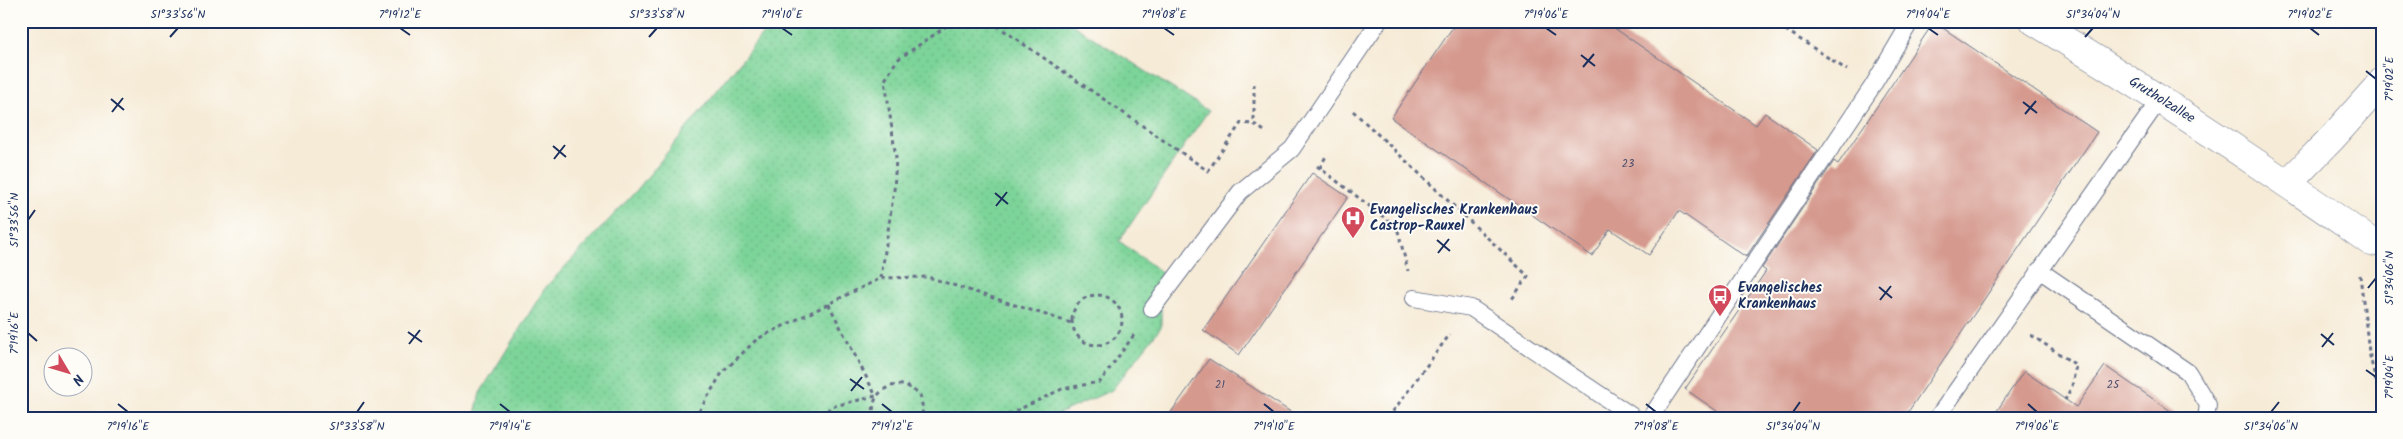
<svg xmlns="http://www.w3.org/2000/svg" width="2403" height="439" font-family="Kalam,sans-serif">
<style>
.grass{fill:url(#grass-dots);stroke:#4c827c}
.building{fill:#d5998e}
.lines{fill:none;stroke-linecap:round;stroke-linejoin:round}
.service-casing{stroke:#687188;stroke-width:18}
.minor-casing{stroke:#687188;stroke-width:29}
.path{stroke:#687188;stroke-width:3;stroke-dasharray:4 4;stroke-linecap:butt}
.service{stroke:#fff;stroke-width:16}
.minor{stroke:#fff;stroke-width:28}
.ticks{fill:none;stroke:#1b2f5e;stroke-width:2}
.labels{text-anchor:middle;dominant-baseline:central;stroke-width:4;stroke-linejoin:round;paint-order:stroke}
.number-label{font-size:11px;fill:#4a4a6a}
.street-label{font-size:14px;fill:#1b2f5e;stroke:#fdfcf7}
.poi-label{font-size:14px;font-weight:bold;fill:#1b2f5e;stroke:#fdfcf7;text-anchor:start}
.neatline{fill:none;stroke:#1b2f5e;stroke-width:2}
.ticks-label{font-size:12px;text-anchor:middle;fill:#1b2f5e}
</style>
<defs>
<pattern id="grass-dots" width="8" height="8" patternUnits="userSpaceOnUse" patternTransform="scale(1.25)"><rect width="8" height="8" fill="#7dd499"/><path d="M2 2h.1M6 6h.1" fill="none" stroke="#6bb686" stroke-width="1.8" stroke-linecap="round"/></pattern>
</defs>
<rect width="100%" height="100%" fill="#fdfcf7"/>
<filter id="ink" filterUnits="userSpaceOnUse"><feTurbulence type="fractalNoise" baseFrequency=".02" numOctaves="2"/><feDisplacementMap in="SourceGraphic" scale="10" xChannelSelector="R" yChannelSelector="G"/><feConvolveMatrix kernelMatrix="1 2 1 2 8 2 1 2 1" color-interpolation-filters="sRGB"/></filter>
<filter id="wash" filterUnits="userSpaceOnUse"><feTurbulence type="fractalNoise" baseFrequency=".0096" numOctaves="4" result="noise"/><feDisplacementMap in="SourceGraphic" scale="20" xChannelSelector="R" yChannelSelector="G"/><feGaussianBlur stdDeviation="1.12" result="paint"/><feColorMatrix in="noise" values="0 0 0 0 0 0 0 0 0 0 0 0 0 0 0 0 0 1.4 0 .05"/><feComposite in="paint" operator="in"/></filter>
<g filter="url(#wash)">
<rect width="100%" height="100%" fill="#f6ebd7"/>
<path class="grass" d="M 773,21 L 1067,21 L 1208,111 L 1119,241 L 1161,272 L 1161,327 L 1112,390 L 1049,418 L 474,418 L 480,393 L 545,288 L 637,190 Z"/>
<g id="blocks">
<path class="building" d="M 1457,21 L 1604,21 L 1756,125 L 1765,113 L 1818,150 L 1746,257 L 1679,211 L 1649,255 L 1610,229 L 1592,256 L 1391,118 Z
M 1934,22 L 2097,132 L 1904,418 L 1727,418 L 1685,389 L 1766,271 L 1762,268 L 1834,161 L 1838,164 Z
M 1312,173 L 1348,197 L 1239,355 L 1203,330 Z
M 1209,359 L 1300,418 L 1167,418 Z
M 2105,366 L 2181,418 L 1992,418 L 2024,371 L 2076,407 Z"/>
</g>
</g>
<g filter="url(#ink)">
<use href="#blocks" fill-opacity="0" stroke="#687188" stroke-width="1"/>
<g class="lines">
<g class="service-casing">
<path id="service" d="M 2039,270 L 2188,372 L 2208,405 L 2206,418
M 1414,298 L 1471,308 L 1635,418
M 1152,309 L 1240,192 L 1292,149 L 1379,21
M 1650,418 L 1872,87 L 1911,21
M 1937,418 L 2160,99"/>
</g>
<g class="minor-casing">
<path id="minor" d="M 2034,21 C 2149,91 2261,164 2371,242
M 2288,183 L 2332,138 L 2382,82"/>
</g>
<path class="path" d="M 990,21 L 1208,171 L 1241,123 L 1254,124
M 1772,21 L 1847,70
M 1254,84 L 1254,124 L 1266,132
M 1353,111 L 1528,276 L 1512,299
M 1317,166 L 1397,227 L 1408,271
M 1320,168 L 1326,156
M 2360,275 L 2369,352 L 2382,407
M 881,278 L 894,190 L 896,158 L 885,80 L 897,60 L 954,21
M1072 320a25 25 0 1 1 50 0a25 25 0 1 1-50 0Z
M 2031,335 L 2076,365 L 2072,386 L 2065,400
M 695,418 L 722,373 L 757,339 L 881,278 L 928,277 L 1071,323
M 823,418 L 830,407 L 876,396 L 828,303
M 875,418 C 868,399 884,383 903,385 C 908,385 915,392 920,395 L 923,409 L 921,418
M 1001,418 L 1062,389 L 1100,382 L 1136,332
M 1388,418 L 1450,334"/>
<use href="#service" class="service"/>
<use href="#minor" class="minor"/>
</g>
</g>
<path class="ticks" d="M 400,28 L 410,35M 782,28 L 792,35M 1164,28 L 1174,35M 1546,28 L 1556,35M 1928,28 L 1938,35M 2310,28 L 2319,35M 170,37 L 178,28M 649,37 L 657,28M 2085,37 L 2093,28M 1581,55 L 1595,66M 1583,67 L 1594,54M 2366,71 L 2376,79M 111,99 L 124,110M 2023,102 L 2037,113M 112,112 L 123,98M 2025,114 L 2036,101M 553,146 L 566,157M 554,159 L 565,145M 995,193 L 1008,204M 996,206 L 1007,192M 28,220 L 35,210M 1437,240 L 1450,251M 1438,253 L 1449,239M 1879,287 L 1892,298M 2368,288 L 2376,278M 1880,300 L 1891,286M 408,332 L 422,342M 28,333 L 37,341M 2321,334 L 2334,345M 409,344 L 420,330M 2322,347 L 2333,333M 2366,370 L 2376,377M 850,379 L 864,389M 851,391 L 862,377M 118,404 L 128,412M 500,404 L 510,412M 882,404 L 892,412M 1264,404 L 1274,412M 1646,404 L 1656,412M 2028,404 L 2037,412M 357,412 L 364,402M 1793,412 L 1800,402M 2271,412 L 2279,402"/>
<defs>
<g id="hospital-pin" transform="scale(1.25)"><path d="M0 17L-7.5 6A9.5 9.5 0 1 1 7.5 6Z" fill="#d1495b" stroke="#fdfcf7"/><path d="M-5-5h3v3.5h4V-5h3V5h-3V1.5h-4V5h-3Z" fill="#fff"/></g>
<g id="bus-pin" transform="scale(1.25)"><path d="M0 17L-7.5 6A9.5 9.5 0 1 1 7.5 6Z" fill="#d1495b" stroke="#fdfcf7"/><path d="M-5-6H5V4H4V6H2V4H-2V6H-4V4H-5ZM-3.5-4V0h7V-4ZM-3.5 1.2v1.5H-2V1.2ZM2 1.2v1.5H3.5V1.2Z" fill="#fff"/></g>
</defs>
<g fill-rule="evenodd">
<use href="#hospital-pin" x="1353" y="218"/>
<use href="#bus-pin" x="1720" y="296"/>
</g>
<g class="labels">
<g class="number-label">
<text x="1628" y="164">23</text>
<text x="1220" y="385">21</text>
<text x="2113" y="385">25</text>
</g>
<g class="street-label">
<text transform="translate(2162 100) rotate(32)">Grutholzallee</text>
</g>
<g class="poi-label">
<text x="1370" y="210">Evangelisches Krankenhaus<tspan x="1370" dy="16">Castrop-Rauxel</tspan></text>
<text x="1738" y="288">Evangelisches<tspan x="1738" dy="16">Krankenhaus</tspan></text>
</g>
</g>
<rect width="2403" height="439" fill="none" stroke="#fdfcf7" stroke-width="55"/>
<g transform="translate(68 372) rotate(128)"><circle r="24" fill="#fdfcf7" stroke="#a3aaba"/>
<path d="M0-4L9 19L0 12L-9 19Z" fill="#d1495b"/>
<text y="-8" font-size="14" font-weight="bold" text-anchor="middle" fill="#1b2f5e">N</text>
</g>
<rect x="28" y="28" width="2348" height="384" class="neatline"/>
<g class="ticks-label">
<text x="178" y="18">51°33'56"N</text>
<text x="400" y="18">7°19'12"E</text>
<text x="657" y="18">51°33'58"N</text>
<text x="782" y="18">7°19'10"E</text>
<text x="1164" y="18">7°19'08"E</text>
<text x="1546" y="18">7°19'06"E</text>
<text x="1928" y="18">7°19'04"E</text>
<text x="2093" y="18">51°34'04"N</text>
<text x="2310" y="18">7°19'02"E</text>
<text transform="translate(2389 79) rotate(-90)" y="4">7°19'02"E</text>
<text transform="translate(14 220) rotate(-90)" y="4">51°33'56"N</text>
<text transform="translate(2389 278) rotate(-90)" y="4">51°34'06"N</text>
<text transform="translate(14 333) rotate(-90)" y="4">7°19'16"E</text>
<text transform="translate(2389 377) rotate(-90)" y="4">7°19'04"E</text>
<text x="128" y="430">7°19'16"E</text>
<text x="357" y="430">51°33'58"N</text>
<text x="510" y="430">7°19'14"E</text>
<text x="892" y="430">7°19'12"E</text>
<text x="1274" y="430">7°19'10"E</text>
<text x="1656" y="430">7°19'08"E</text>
<text x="1793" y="430">51°34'04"N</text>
<text x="2037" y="430">7°19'06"E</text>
<text x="2271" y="430">51°34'06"N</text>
</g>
</svg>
